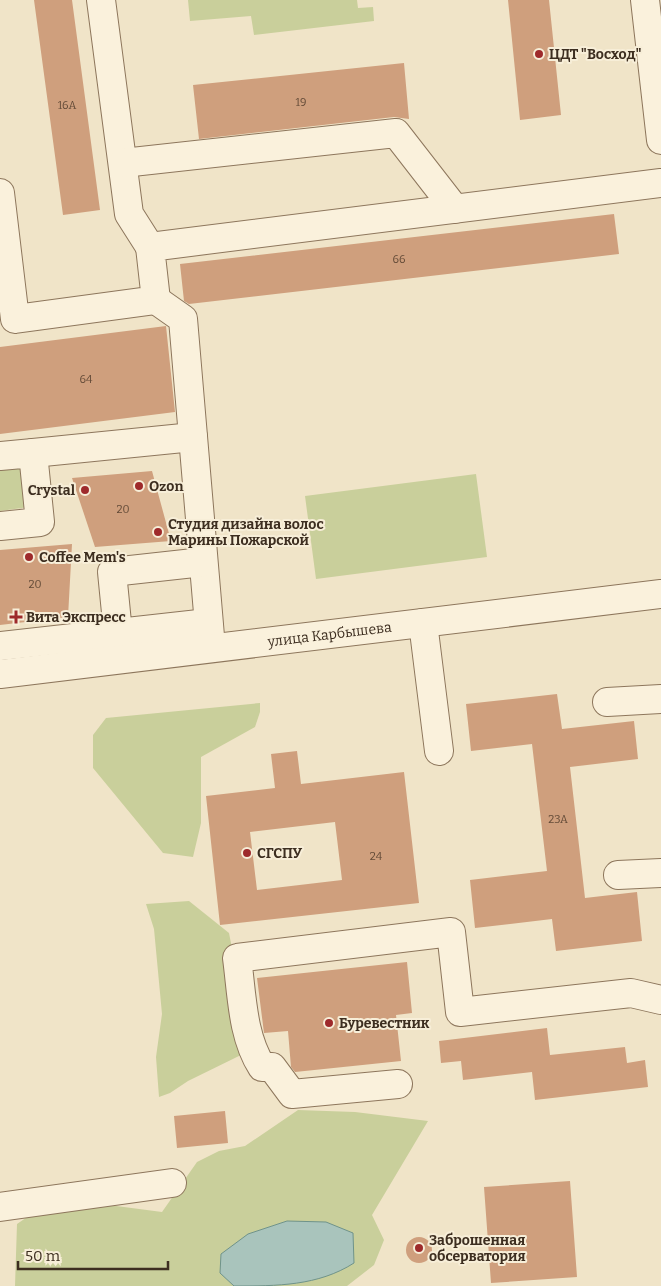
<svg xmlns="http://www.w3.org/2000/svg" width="661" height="1286" font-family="Bitter,serif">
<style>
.green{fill:#c9cf9b}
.water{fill:#a9c4bc;stroke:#6f938a}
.building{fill:#cf9f7d;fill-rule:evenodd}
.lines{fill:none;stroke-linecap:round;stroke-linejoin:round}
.minor-casing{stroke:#8d765c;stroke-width:30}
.minor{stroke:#faf1dc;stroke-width:28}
.poi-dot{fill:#9e2a2b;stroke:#f7eed8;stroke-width:2}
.labels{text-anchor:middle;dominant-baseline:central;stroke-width:4;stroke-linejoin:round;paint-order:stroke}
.number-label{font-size:11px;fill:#624a37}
.poi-label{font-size:14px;font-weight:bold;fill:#3d2e20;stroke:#f7eed8;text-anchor:start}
.street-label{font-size:14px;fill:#3d2e20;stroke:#f7eed8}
</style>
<rect width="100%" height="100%" fill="#f0e4c8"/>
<path class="green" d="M 188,0 L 357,0 L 358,8 L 373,7 L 374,21 L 254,35 L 251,16 L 190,21 Z
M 23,462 L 29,507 L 0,511 L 0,465 Z
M 476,474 L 487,557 L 316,579 L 305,496 Z
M 260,703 L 260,712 L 255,727 L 201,757 L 201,823 L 193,857 L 163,853 L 93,768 L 93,735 L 106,718 Z
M 189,901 L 229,933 L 236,969 L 241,1055 L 188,1081 L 170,1093 L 159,1097 L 156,1057 L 162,1014 L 154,929 L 146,904 Z
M 298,1110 L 355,1112 L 428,1121 L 372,1215 L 384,1240 L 374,1265 L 347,1286 L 15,1286 L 17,1224 L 39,1209 L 101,1204 L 162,1212 L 197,1162 L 219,1151 L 245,1146 Z"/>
<path class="water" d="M 287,1221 L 326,1222 L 353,1233 L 354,1263 C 318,1286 277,1286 234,1286 L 220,1273 L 221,1254 L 248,1234 Z"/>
<path class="building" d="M 34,0 L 72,0 L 100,210 L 63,215 Z
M 508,0 L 549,0 L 561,115 L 520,120 Z
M 404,63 L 409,119 L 394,117 L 199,139 L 193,85 Z
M 614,214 L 619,254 L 189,304 L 184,301 L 180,264 Z
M 166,326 L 175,412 L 0,434 L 0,347 Z
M 152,471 L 171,541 L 95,547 L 72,478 Z
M 72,544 L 68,617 L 0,625 L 0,550 Z
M 557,694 L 562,729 L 634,721 L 638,759 L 570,767 L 585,898 L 637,892 L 642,941 L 556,951 L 552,919 L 475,928 L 470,880 L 547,871 L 532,744 L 471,751 L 466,704 Z
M 297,751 L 301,784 L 404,772 L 419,903 L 220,925 L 206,796 L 275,788 L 271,754 ZM 335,822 L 342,880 L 257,890 L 250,832 Z
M 407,962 L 412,1013 L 396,1015 L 401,1061 L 295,1072 L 291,1067 L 288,1031 L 264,1033 L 257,978 Z
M 547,1028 L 550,1055 L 625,1047 L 627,1063 L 645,1060 L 648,1087 L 535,1100 L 532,1072 L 463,1080 L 461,1061 L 441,1063 L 439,1041 Z
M 225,1111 L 228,1143 L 177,1148 L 174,1116 Z
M 570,1181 L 577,1277 L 491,1283 L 484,1187 Z
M406 1250a13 13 0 1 1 26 0a13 13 0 1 1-26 0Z"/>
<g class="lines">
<g class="minor-casing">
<g id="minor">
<path d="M 101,0 L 129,214 L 150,247"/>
<path d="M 645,0 L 661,140"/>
<path d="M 123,163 L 396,133 L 455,209"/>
<path d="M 0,193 L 15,319 L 156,300 L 150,247 L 661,183"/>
<path d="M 156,300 L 183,319 L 211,648"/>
<path d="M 33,453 L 193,437"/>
<path d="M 0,456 L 33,453 L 40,522 L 0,526"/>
<path d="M 203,562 L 112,572 L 118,633 L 208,623"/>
<path d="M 423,623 L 439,751"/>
<path d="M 0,646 L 118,633"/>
<path id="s1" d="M 0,674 L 661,594"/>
<path d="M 607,702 L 661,699"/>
<path d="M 618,875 L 661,873"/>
<path d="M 398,1084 L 292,1094 L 272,1067 L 262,1067 C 242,1036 242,995 237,958 L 451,932 L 460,1012 L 631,993 L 661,1000"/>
<path d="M 0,1207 L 172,1183"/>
</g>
</g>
<use href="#minor" class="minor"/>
</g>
<g class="poi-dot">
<circle cx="539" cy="54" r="5"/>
<circle cx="139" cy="486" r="5"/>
<circle cx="85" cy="490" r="5"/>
<circle cx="158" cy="532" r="5"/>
<circle cx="29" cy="557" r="5"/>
<path d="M13.5 609.5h5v5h5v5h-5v5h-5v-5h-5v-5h5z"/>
<circle cx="247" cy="853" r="5"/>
<circle cx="329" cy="1023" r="5"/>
<circle cx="419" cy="1248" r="5"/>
</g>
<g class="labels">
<g class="number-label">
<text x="301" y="102">19</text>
<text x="67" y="105">16А</text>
<text x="399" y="259">66</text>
<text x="86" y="379">64</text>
<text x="123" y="509">20</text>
<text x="35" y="584">20</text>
<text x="558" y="819">23А</text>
<text x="376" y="856">24</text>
</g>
<g class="poi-label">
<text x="549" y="54">ЦДТ "Восход"</text>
<text x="149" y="486">Ozon</text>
<text x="75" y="490" text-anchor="end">Crystal</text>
<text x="168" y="524">Студия дизайна волос<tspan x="168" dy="16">Марины Пожарской</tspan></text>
<text x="39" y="557">Coffee Mem's</text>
<text x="26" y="617">Вита Экспресс</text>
<text x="257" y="853">СГСПУ</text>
<text x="339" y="1023">Буревестник</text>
<text x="429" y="1240">Заброшенная<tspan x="429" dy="16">обсерватория</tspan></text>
</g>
<g class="street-label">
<text stroke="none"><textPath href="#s1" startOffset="332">улица Карбышева</textPath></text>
</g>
</g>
<path d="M18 1261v8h150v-8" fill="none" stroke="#3d2e20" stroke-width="2.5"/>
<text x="25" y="1261" font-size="15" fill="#3d2e20" stroke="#f7eed8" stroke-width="4" paint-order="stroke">50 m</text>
</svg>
